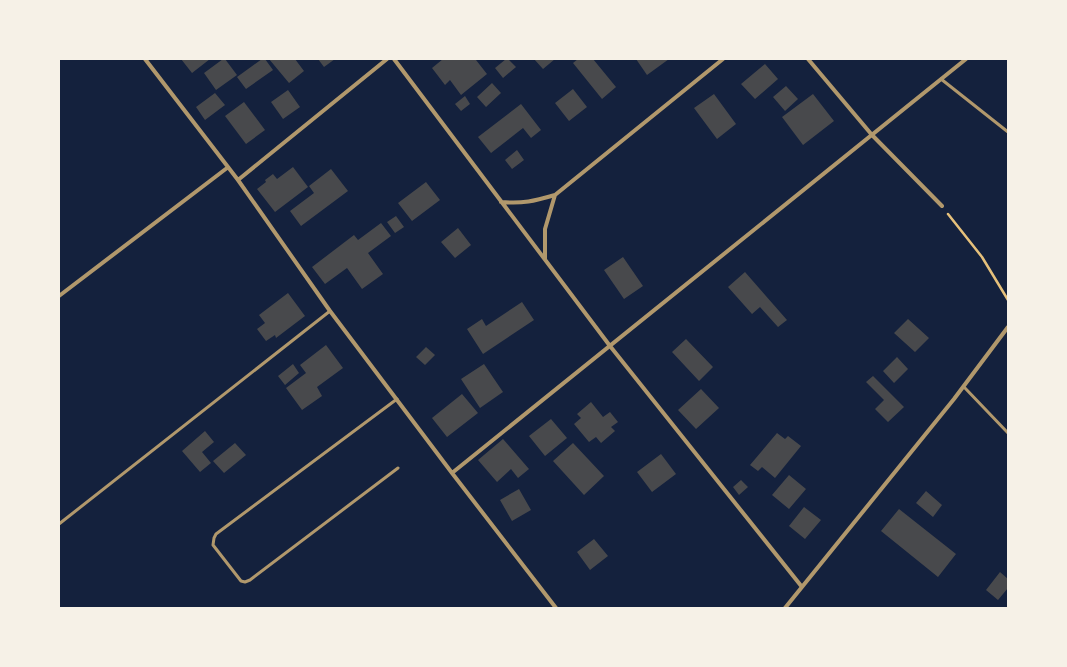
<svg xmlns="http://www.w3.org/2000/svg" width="1067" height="667" font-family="'Varela Round',sans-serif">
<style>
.building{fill:#48494c}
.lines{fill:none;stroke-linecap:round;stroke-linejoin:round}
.path{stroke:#e5c07b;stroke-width:2.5}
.service{stroke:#b1986c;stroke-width:3}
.minor{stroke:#b1986c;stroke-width:4}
</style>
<rect width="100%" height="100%" fill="#14213d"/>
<path class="building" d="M 181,59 L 210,59 L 192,73 Z
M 223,59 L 225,59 L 237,75 L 216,90 L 204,73 Z
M 262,59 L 265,59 L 273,70 L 246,89 L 237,77 Z
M 269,59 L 295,59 L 304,71 L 289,83 Z
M 318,59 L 335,59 L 324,67 Z
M 443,59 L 478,59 L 476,60 L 487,74 L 461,95 L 450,80 L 445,85 L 432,68 Z
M 506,59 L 508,59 L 516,67 L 503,78 L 495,68 Z
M 534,59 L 555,59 L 543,69 Z
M 578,59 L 593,59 L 616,87 L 602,99 L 573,63 Z
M 636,59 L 669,59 L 647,75 Z
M 765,64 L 778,79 L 755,99 L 741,84 Z
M 492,83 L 501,93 L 486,107 L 477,97 Z
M 786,86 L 798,99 L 785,111 L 773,97 Z
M 573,89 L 587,107 L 569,121 L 555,103 Z
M 288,90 L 300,107 L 283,119 L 271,102 Z
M 215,93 L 225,105 L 205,120 L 196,107 Z
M 714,94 L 736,124 L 717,139 L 694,108 Z
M 813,94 L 834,121 L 803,145 L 782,117 Z
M 465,96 L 470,104 L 461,111 L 455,104 Z
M 244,102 L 265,130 L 246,144 L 225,116 Z
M 521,104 L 541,130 L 531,138 L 523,128 L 491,153 L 478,137 Z
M 517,150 L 524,160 L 512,169 L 505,160 Z
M 293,167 L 308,187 L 275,212 L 257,189 L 266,182 L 265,180 L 273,174 L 277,179 Z
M 331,169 L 348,191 L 301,226 L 290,211 L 314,193 L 309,186 Z
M 426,182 L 440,200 L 412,221 L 398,203 Z
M 396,216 L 404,227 L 395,233 L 387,222 Z
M 381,223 L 391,236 L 368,253 L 383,274 L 362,289 L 347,268 L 325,284 L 312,267 L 354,235 L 358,240 Z
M 458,228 L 471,245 L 455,258 L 441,242 Z
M 623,257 L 643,286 L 624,299 L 604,270 Z
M 745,272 L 787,320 L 778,327 L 760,307 L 752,314 L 728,287 Z
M 288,293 L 305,316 L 276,338 L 275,335 L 266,341 L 257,329 L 265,323 L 259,315 Z
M 522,302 L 534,320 L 483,354 L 467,329 L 482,319 L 486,326 Z
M 908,319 L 929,338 L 915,352 L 894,333 Z
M 686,339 L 713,367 L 699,381 L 672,352 Z
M 326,345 L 343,368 L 317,387 L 322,396 L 302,410 L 286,388 L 306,373 L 300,365 Z
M 426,347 L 435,355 L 425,365 L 416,357 Z
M 897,357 L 908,369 L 894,383 L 883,371 Z
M 293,364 L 299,373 L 285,385 L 278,376 Z
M 484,364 L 503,392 L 480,408 L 461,379 Z
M 873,376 L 904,407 L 888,422 L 875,409 L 884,400 L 866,382 Z
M 701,389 L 719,408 L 696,429 L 678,410 Z
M 462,394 L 478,413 L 447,437 L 432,418 Z
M 591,402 L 603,417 L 610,412 L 618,422 L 611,427 L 615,431 L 601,443 L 596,437 L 589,442 L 574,424 L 581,418 L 577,414 Z
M 551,419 L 567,438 L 545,456 L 529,436 Z
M 205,431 L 214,442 L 202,452 L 211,463 L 200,472 L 182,451 Z
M 777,433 L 785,439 L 788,436 L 801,446 L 775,478 L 762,467 L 758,471 L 750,465 Z
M 503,439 L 529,469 L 518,478 L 511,469 L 497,482 L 478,460 Z
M 235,443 L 246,455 L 224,473 L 213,461 Z
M 573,443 L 604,476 L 584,495 L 553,461 Z
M 661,454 L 676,474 L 652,492 L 637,472 Z
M 789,475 L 806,489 L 789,509 L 772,495 Z
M 741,480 L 748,487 L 739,495 L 733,487 Z
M 519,489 L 531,510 L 512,521 L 500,500 Z
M 926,491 L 942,505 L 933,517 L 916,503 Z
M 804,507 L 821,520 L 805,539 L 789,526 Z
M 899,509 L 956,554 L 938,577 L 881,531 Z
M 594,539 L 608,556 L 590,570 L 577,552 Z
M 1000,572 L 1008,579 L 1008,588 L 998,600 L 986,590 Z"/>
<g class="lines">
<path class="path" d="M 948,214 L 982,257 L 1008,300"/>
<path class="service" d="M 941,79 L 1008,132
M 964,387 L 1008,433
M 397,399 L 216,534 L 214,538 L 213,545 L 241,581 L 245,582 L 250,580 L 398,468
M 59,524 L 330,311"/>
<path class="minor" d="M 145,59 L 238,180 L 330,311 L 452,473 L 556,608
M 394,59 L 610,346 L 802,587
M 808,59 L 872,135 L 942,206
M 238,180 L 387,59
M 501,202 C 523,204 534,201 555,195 L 723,59
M 545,259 L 545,229 L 555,195
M 59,296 L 227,168
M 452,473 L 966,59
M 785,608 L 954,399 L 1008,327"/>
</g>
<rect width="1067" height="667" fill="none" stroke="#f6f1e7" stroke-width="120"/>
</svg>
